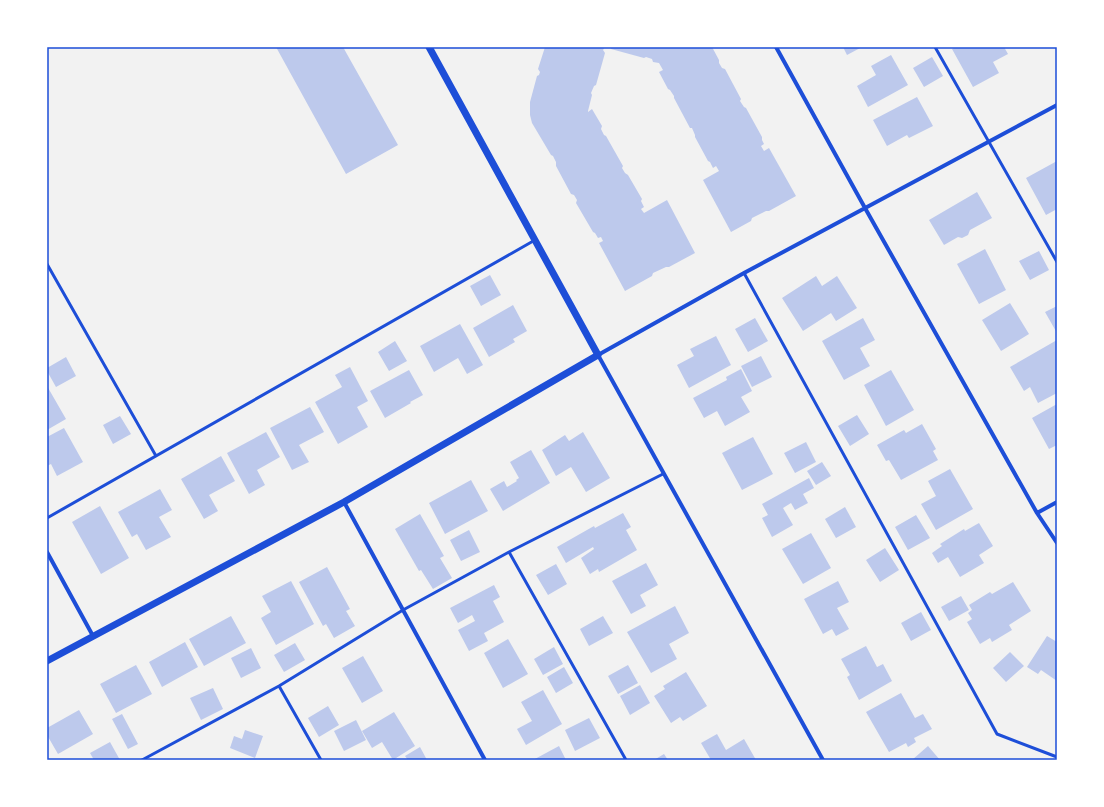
<svg xmlns="http://www.w3.org/2000/svg" width="1104" height="807" font-family="'DM Sans',sans-serif">
<style>
.building{fill:#bdc9ec}
.lines{fill:none;stroke-linecap:round;stroke-linejoin:round}
.service{stroke:#1d4ed8;stroke-width:3}
.minor{stroke:#1d4ed8;stroke-width:4}
.tertiary{stroke:#1d4ed8;stroke-width:7}
.neatline{fill:none;stroke:#1d4ed8;stroke-width:1.5}
</style>
<rect width="100%" height="100%" fill="#f2f2f2"/>
<path class="building" d="M 276,47 L 343,47 L 398,145 L 346,174 Z
M 545,47 L 605,47 L 603,50 L 605,53 L 596,85 L 594,86 L 591,93 L 592,95 L 588,111 L 588,112 L 592,109 L 602,126 L 601,129 L 604,135 L 606,136 L 623,166 L 622,168 L 625,173 L 628,175 L 642,199 L 641,201 L 644,207 L 641,209 L 644,213 L 667,200 L 695,253 L 669,267 L 666,267 L 653,273 L 652,276 L 625,291 L 599,243 L 603,241 L 601,237 L 598,238 L 595,233 L 593,232 L 576,203 L 577,200 L 574,195 L 571,194 L 556,166 L 556,162 L 553,156 L 551,155 L 532,123 L 530,115 L 530,102 L 537,76 L 539,75 L 540,72 L 538,69 Z
M 610,47 L 712,47 L 719,60 L 719,63 L 722,68 L 725,69 L 741,99 L 740,101 L 744,107 L 746,108 L 762,137 L 762,140 L 764,144 L 761,146 L 764,151 L 769,148 L 796,196 L 769,211 L 766,211 L 752,218 L 751,221 L 731,232 L 703,180 L 719,171 L 716,166 L 713,168 L 710,162 L 708,161 L 695,137 L 695,135 L 692,128 L 690,128 L 674,98 L 674,96 L 670,90 L 668,89 L 659,72 L 663,70 L 659,63 L 653,62 L 652,59 L 646,57 L 644,58 L 611,49 Z
M 843,47 L 862,47 L 847,55 Z
M 956,47 L 1004,47 L 1008,54 L 993,62 L 999,73 L 973,87 L 952,49 Z
M 891,55 L 908,85 L 868,107 L 857,86 L 876,75 L 871,66 Z
M 932,57 L 943,76 L 924,87 L 913,68 Z
M 917,97 L 933,126 L 909,138 L 907,135 L 887,146 L 873,120 Z
M 1057,161 L 1057,209 L 1046,215 L 1026,178 Z
M 977,192 L 992,218 L 970,230 L 968,235 L 962,238 L 958,237 L 944,245 L 929,220 Z
M 985,249 L 1006,290 L 979,304 L 957,264 Z
M 1039,251 L 1049,270 L 1030,280 L 1019,261 Z
M 490,275 L 501,295 L 481,306 L 470,286 Z
M 816,276 L 822,286 L 837,276 L 857,308 L 836,321 L 831,313 L 803,331 L 782,298 Z
M 1010,303 L 1029,334 L 1001,351 L 982,320 Z
M 513,305 L 527,331 L 513,339 L 515,342 L 489,357 L 473,328 Z
M 1057,306 L 1057,333 L 1045,312 Z
M 755,318 L 768,341 L 748,352 L 735,329 Z
M 863,318 L 875,340 L 860,348 L 870,366 L 844,380 L 822,341 Z
M 460,324 L 483,365 L 467,374 L 458,358 L 434,372 L 420,346 Z
M 716,336 L 731,365 L 689,388 L 677,365 L 694,356 L 690,349 Z
M 1057,340 L 1057,393 L 1038,403 L 1030,387 L 1024,391 L 1010,367 Z
M 395,341 L 407,361 L 389,371 L 378,352 Z
M 761,356 L 772,377 L 752,387 L 741,366 Z
M 66,357 L 76,376 L 56,387 L 47,371 L 47,368 Z
M 350,367 L 368,401 L 357,407 L 368,427 L 338,444 L 315,402 L 342,387 L 335,375 Z
M 741,369 L 752,391 L 741,397 L 750,412 L 725,426 L 717,411 L 704,418 L 693,398 L 727,380 L 726,377 Z
M 409,370 L 423,395 L 410,402 L 411,403 L 385,418 L 370,391 Z
M 891,370 L 914,410 L 886,426 L 864,385 Z
M 47,386 L 66,419 L 47,430 Z
M 1057,404 L 1057,445 L 1049,449 L 1032,418 Z
M 310,407 L 324,432 L 299,445 L 309,462 L 292,470 L 270,428 Z
M 857,415 L 869,434 L 850,446 L 838,426 Z
M 120,416 L 131,434 L 113,444 L 103,425 Z
M 922,424 L 936,449 L 933,451 L 938,460 L 901,480 L 889,460 L 886,461 L 877,445 L 904,430 L 906,433 Z
M 64,428 L 83,462 L 57,476 L 51,464 L 47,466 L 47,437 Z
M 266,432 L 280,457 L 257,470 L 265,485 L 249,494 L 227,453 Z
M 583,432 L 610,478 L 586,492 L 571,467 L 556,476 L 542,450 L 565,435 L 569,441 Z
M 753,437 L 773,474 L 742,490 L 722,453 Z
M 806,442 L 816,462 L 795,473 L 784,453 Z
M 531,450 L 550,483 L 503,511 L 490,489 L 504,481 L 507,487 L 517,481 L 516,480 L 519,478 L 510,462 Z
M 221,456 L 235,481 L 209,495 L 218,511 L 204,519 L 181,479 Z
M 822,462 L 831,476 L 816,485 L 807,471 Z
M 950,469 L 973,509 L 936,530 L 921,504 L 936,496 L 928,481 Z
M 809,478 L 814,488 L 803,494 L 808,503 L 795,510 L 791,503 L 783,508 L 793,525 L 772,537 L 762,518 L 768,515 L 762,504 Z
M 471,480 L 488,511 L 445,534 L 429,503 Z
M 160,489 L 172,510 L 159,517 L 171,537 L 146,550 L 137,534 L 132,537 L 118,512 Z
M 100,506 L 129,558 L 101,574 L 72,522 Z
M 845,507 L 856,527 L 836,538 L 825,519 Z
M 623,513 L 631,527 L 626,530 L 637,550 L 599,572 L 598,569 L 590,574 L 581,558 L 594,549 L 593,547 L 566,563 L 557,547 L 594,526 L 595,528 Z
M 420,514 L 444,556 L 440,558 L 452,578 L 433,589 L 421,570 L 419,571 L 395,529 Z
M 916,515 L 930,538 L 908,550 L 895,527 Z
M 979,523 L 993,546 L 979,555 L 984,563 L 960,577 L 948,557 L 938,563 L 932,553 L 942,546 L 940,544 L 964,529 L 965,531 Z
M 469,530 L 480,552 L 461,561 L 450,540 Z
M 811,533 L 831,568 L 803,584 L 782,549 Z
M 885,548 L 899,570 L 880,582 L 866,560 Z
M 646,563 L 658,585 L 640,595 L 646,606 L 631,614 L 612,581 Z
M 556,564 L 567,584 L 548,595 L 536,575 Z
M 327,567 L 350,609 L 346,611 L 355,626 L 334,638 L 326,624 L 323,626 L 299,582 Z
M 291,581 L 314,624 L 276,645 L 261,618 L 271,612 L 262,596 Z
M 838,581 L 849,602 L 837,608 L 849,629 L 836,636 L 832,629 L 823,634 L 804,599 Z
M 1013,582 L 1031,611 L 1009,625 L 1012,630 L 992,642 L 990,638 L 980,644 L 967,622 L 972,619 L 968,613 L 972,610 L 969,605 L 990,592 L 992,594 Z
M 494,585 L 500,597 L 493,601 L 504,622 L 484,633 L 488,641 L 469,651 L 458,630 L 475,621 L 472,615 L 458,623 L 450,608 Z
M 961,596 L 969,610 L 949,621 L 941,607 Z
M 675,606 L 689,633 L 669,644 L 677,659 L 651,673 L 627,632 Z
M 921,612 L 931,630 L 911,641 L 901,623 Z
M 231,616 L 246,643 L 204,666 L 189,639 Z
M 603,616 L 613,633 L 589,646 L 580,629 Z
M 1047,636 L 1057,642 L 1057,681 L 1041,670 L 1038,674 L 1027,667 Z
M 508,639 L 528,674 L 503,688 L 484,653 Z
M 185,642 L 198,667 L 162,687 L 149,662 Z
M 295,643 L 305,660 L 284,672 L 274,655 Z
M 866,646 L 877,667 L 883,664 L 892,681 L 859,700 L 847,677 L 850,675 L 841,659 Z
M 554,647 L 563,664 L 543,675 L 534,659 Z
M 251,648 L 261,668 L 241,678 L 231,658 Z
M 1010,652 L 1024,666 L 1006,682 L 993,668 Z
M 363,656 L 383,691 L 362,703 L 342,668 Z
M 136,665 L 152,694 L 116,713 L 100,684 Z
M 628,665 L 638,683 L 618,694 L 608,676 Z
M 564,667 L 573,683 L 556,693 L 547,677 Z
M 686,672 L 707,706 L 683,721 L 680,717 L 671,723 L 654,696 L 665,689 L 663,686 Z
M 640,685 L 650,703 L 630,715 L 620,696 Z
M 213,688 L 223,709 L 201,720 L 190,698 Z
M 543,690 L 562,724 L 526,745 L 517,729 L 532,721 L 521,702 Z
M 901,693 L 915,718 L 923,714 L 932,729 L 914,738 L 916,742 L 908,747 L 906,743 L 889,752 L 866,712 Z
M 328,706 L 339,725 L 319,737 L 308,718 Z
M 79,710 L 93,734 L 58,754 L 47,735 L 47,728 Z
M 394,712 L 415,746 L 393,760 L 382,742 L 372,748 L 362,731 Z
M 122,714 L 138,744 L 128,749 L 112,719 Z
M 589,718 L 600,738 L 575,751 L 565,730 Z
M 356,720 L 366,740 L 344,751 L 334,731 Z
M 245,730 L 263,736 L 255,758 L 230,748 L 234,736 L 242,739 Z
M 717,734 L 726,750 L 744,739 L 756,760 L 711,760 L 701,743 Z
M 110,742 L 120,760 L 94,760 L 90,753 Z
M 559,746 L 566,760 L 533,760 Z
M 928,746 L 940,760 L 912,760 Z
M 420,747 L 427,760 L 408,760 L 405,756 Z
M 664,754 L 668,760 L 654,760 Z"/>
<g class="lines">
<path class="service" d="M 935,47 L 1057,262
M 47,264 L 156,456
M 744,273 L 997,734 L 1057,757
M 47,518 L 535,240
M 509,552 L 626,760
M 279,686 L 321,760
M 142,760 L 279,686 L 403,610 L 509,552 L 663,474"/>
<path class="minor" d="M 776,47 L 865,208 L 1037,513 L 1057,543
M 344,502 L 485,760
M 1037,513 L 1057,502
M 47,552 L 93,636
M 823,760 L 598,355 L 744,273 L 1057,105"/>
<path class="tertiary" d="M 47,661 L 344,502 L 598,355 L 429,47"/>
</g>
<rect width="1104" height="807" fill="none" stroke="#ffffff" stroke-width="96"/>
<rect x="48" y="48" width="1008" height="711" class="neatline"/>
</svg>
